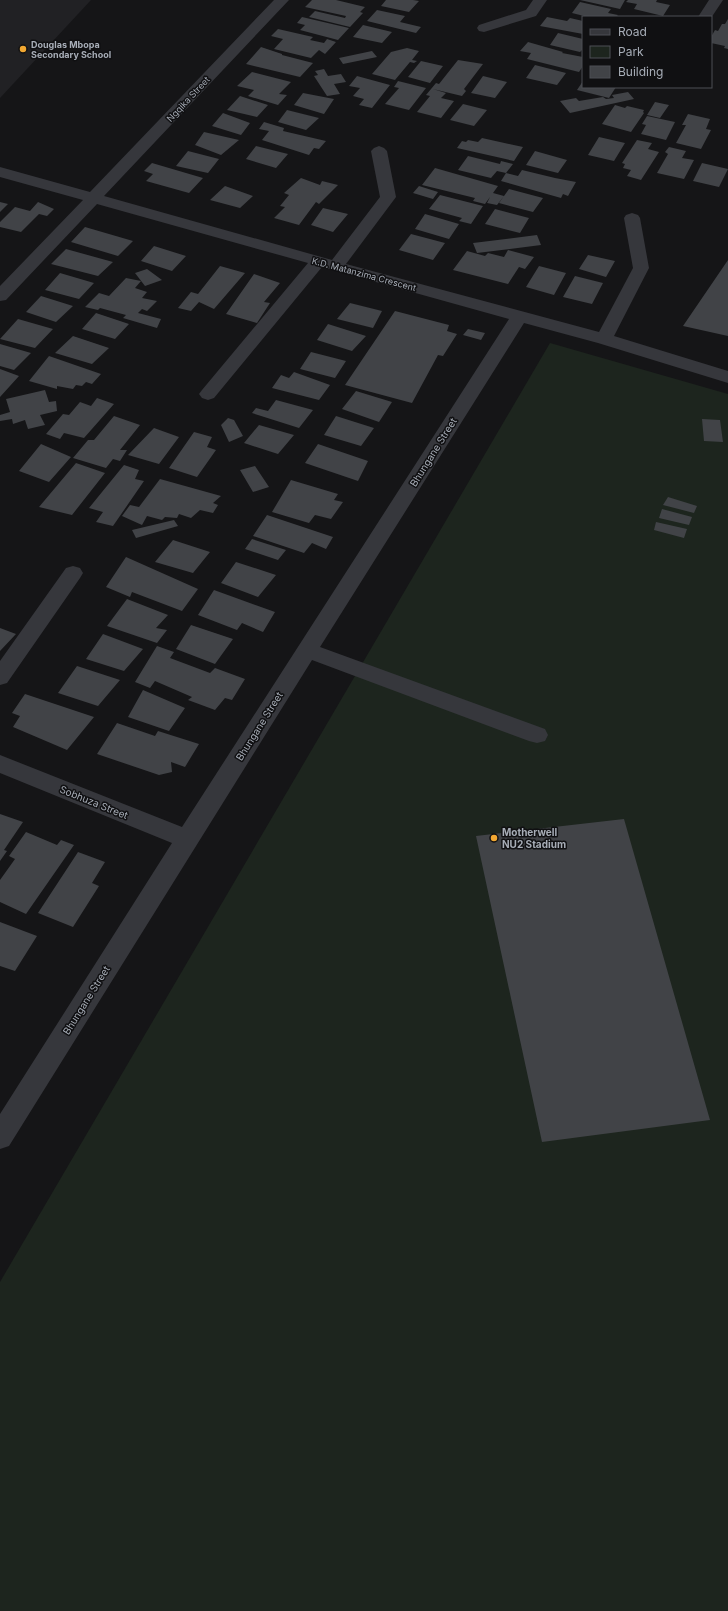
<svg xmlns="http://www.w3.org/2000/svg" width="728" height="1611" font-family="Inter,sans-serif">
<style>
.built{fill:#212124}
.green{fill:#1d251e}
.building{fill:#414347}
.lines{fill:none;stroke-linecap:round;stroke-linejoin:round}
.minor{fill:#36373c;fill-rule:evenodd}
.poi-dot{fill:#f2a832;stroke:#101012;stroke-width:1.5}
.labels{text-anchor:middle;dominant-baseline:central;stroke-width:3;stroke-linejoin:round;paint-order:stroke}
.far-poi-label{font-size:9px;font-weight:bold;fill:#a7adb7;stroke:#101012;text-anchor:start}
.far-street-label{font-size:9px;fill:#a7adb7;stroke:#101012}
.street-label{font-size:10px;fill:#a7adb7;stroke:#101012}
.poi-label{font-size:10px;font-weight:bold;fill:#a7adb7;stroke:#101012;text-anchor:start}
</style>
<rect width="100%" height="100%" fill="#151517"/>
<path class="built" d="M 0,0 L 91,0 L 0,98 Z"/>
<path class="green" d="M 550,343 L 728,394 L 728,1611 L 0,1611 L 0,1282 Z"/>
<path class="building" d="M 312,0 L 336,0 L 365,7 L 360,12 L 363,13 L 350,27 L 309,17 L 315,11 L 345,18 L 346,16 L 305,7 Z
M 386,0 L 413,0 L 419,1 L 409,12 L 381,6 Z
M 580,0 L 625,0 L 620,9 Z
M 628,0 L 657,0 L 656,2 L 670,5 L 663,16 L 634,9 L 637,4 L 626,2 Z
M 580,2 L 611,9 L 608,13 L 618,15 L 616,17 L 588,17 L 572,13 Z
M 377,10 L 405,16 L 400,22 L 421,27 L 416,33 L 367,21 Z
M 302,17 L 349,28 L 338,40 L 300,30 L 305,25 L 297,23 Z
M 547,17 L 567,21 L 570,18 L 583,21 L 583,34 L 540,26 Z
M 728,19 L 728,49 L 724,48 L 725,46 L 711,43 L 711,37 L 715,30 L 718,31 L 722,24 L 725,24 Z
M 363,25 L 392,32 L 382,43 L 353,37 Z
M 278,29 L 313,37 L 310,40 L 324,43 L 327,39 L 336,42 L 325,54 L 319,50 L 311,58 L 274,49 L 283,39 L 271,36 Z
M 558,33 L 583,39 L 583,49 L 580,52 L 550,45 Z
M 528,42 L 563,52 L 562,53 L 583,57 L 583,66 L 579,72 L 527,59 L 531,53 L 520,51 Z
M 261,47 L 282,54 L 282,55 L 313,63 L 300,77 L 246,64 Z
M 407,48 L 419,51 L 412,60 L 417,61 L 414,63 L 410,62 L 395,80 L 372,74 L 391,52 Z
M 372,51 L 377,57 L 343,64 L 339,58 Z
M 458,60 L 483,64 L 464,89 L 466,91 L 462,96 L 433,89 L 446,93 L 441,98 L 454,101 L 441,118 L 417,112 L 430,96 L 426,95 L 436,83 L 439,84 Z
M 421,61 L 443,66 L 430,83 L 408,77 Z
M 535,65 L 566,73 L 557,85 L 526,78 Z
M 324,69 L 328,76 L 341,74 L 346,82 L 334,84 L 340,94 L 327,96 L 314,76 L 318,75 L 315,71 Z
M 252,72 L 291,82 L 279,94 L 287,95 L 278,105 L 248,96 L 254,90 L 237,86 Z
M 357,76 L 390,85 L 372,108 L 359,105 L 364,99 L 353,96 L 360,88 L 349,86 Z
M 483,76 L 507,82 L 495,98 L 471,93 Z
M 398,81 L 426,88 L 409,110 L 385,104 L 399,88 L 394,87 Z
M 583,81 L 583,87 L 616,87 L 609,98 L 577,90 Z
M 628,92 L 634,99 L 570,113 L 560,101 L 576,98 L 579,101 L 603,97 L 606,99 L 614,98 L 612,95 Z
M 303,93 L 334,99 L 324,114 L 294,105 Z
M 240,96 L 268,105 L 257,117 L 227,110 Z
M 655,102 L 669,105 L 660,118 L 647,115 Z
M 463,104 L 487,110 L 474,126 L 450,120 Z
M 615,105 L 625,108 L 627,106 L 644,110 L 643,112 L 644,113 L 631,132 L 602,124 Z
M 287,110 L 319,118 L 306,130 L 278,122 Z
M 223,113 L 250,123 L 241,135 L 212,126 Z
M 688,114 L 710,119 L 706,129 L 711,130 L 701,149 L 676,143 L 686,125 L 682,125 Z
M 647,116 L 675,122 L 666,140 L 641,134 L 646,125 L 642,124 Z
M 264,122 L 284,128 L 283,131 L 326,141 L 319,149 L 314,148 L 309,155 L 262,140 L 269,131 L 259,129 Z
M 204,132 L 239,140 L 221,155 L 195,145 Z
M 599,137 L 625,143 L 614,161 L 588,155 Z
M 482,138 L 523,147 L 514,161 L 457,148 L 462,141 L 466,142 L 468,140 L 478,142 Z
M 637,140 L 652,143 L 648,149 L 659,152 L 641,180 L 627,176 L 631,170 L 623,168 L 625,164 L 622,163 Z
M 256,146 L 288,154 L 276,168 L 246,159 Z
M 669,147 L 686,151 L 682,158 L 694,160 L 684,179 L 657,173 L 668,154 L 665,152 Z
M 188,151 L 219,159 L 208,173 L 176,166 Z
M 535,151 L 567,160 L 558,173 L 526,165 Z
M 468,156 L 500,164 L 501,161 L 513,164 L 506,173 L 497,171 L 491,178 L 458,170 Z
M 152,163 L 203,178 L 189,193 L 146,181 L 153,174 L 144,171 Z
M 702,163 L 728,169 L 719,187 L 693,181 Z
M 435,168 L 498,186 L 493,193 L 504,196 L 497,205 L 487,203 L 490,197 L 485,204 L 473,201 L 475,198 L 422,185 Z
M 522,170 L 555,178 L 576,182 L 568,196 L 563,194 L 561,198 L 501,181 L 506,173 L 518,176 Z
M 301,178 L 320,185 L 322,181 L 338,185 L 319,204 L 316,202 L 299,225 L 274,218 L 285,207 L 280,206 L 289,195 L 284,193 Z
M 225,186 L 253,196 L 240,208 L 210,200 Z
M 419,186 L 438,192 L 433,199 L 413,193 Z
M 509,189 L 543,198 L 533,212 L 499,203 Z
M 440,195 L 483,206 L 471,224 L 459,221 L 462,218 L 429,209 Z
M 0,202 L 8,204 L 0,212 Z
M 38,202 L 54,209 L 47,216 L 39,214 L 21,232 L 0,227 L 0,222 L 15,207 L 30,211 Z
M 323,208 L 348,214 L 333,232 L 311,225 Z
M 495,209 L 529,218 L 520,233 L 485,224 Z
M 425,214 L 459,224 L 449,239 L 415,229 Z
M 85,227 L 133,241 L 118,256 L 71,242 Z
M 411,234 L 445,243 L 433,260 L 399,250 Z
M 537,235 L 541,245 L 477,253 L 473,243 Z
M 154,246 L 186,256 L 172,271 L 141,261 Z
M 66,249 L 113,262 L 98,276 L 51,264 Z
M 508,250 L 534,257 L 525,269 L 519,267 L 508,284 L 453,270 L 467,251 L 485,256 L 488,253 L 504,257 Z
M 588,255 L 615,261 L 606,277 L 579,269 Z
M 728,260 L 728,336 L 683,326 Z
M 220,266 L 245,273 L 214,309 L 199,302 L 191,311 L 178,308 L 191,292 L 198,294 Z
M 539,266 L 566,273 L 554,295 L 526,287 Z
M 147,269 L 162,280 L 145,286 L 135,273 Z
M 60,273 L 94,283 L 79,299 L 45,290 Z
M 254,274 L 280,283 L 264,302 L 270,303 L 257,323 L 226,314 Z
M 575,276 L 603,283 L 592,304 L 563,297 Z
M 126,278 L 141,281 L 135,288 L 147,292 L 142,298 L 157,301 L 147,311 L 142,309 L 138,313 L 161,319 L 157,328 L 123,318 L 126,315 L 100,308 L 98,310 L 85,307 L 99,293 L 109,296 Z
M 41,296 L 73,306 L 56,322 L 26,312 Z
M 350,303 L 382,311 L 373,328 L 337,319 Z
M 395,311 L 449,325 L 447,331 L 457,334 L 443,356 L 438,355 L 412,403 L 345,385 Z
M 96,313 L 129,324 L 115,339 L 82,329 Z
M 18,319 L 53,329 L 35,348 L 0,339 Z
M 328,324 L 366,336 L 352,351 L 317,340 Z
M 468,329 L 485,333 L 481,340 L 463,335 Z
M 73,336 L 109,348 L 92,364 L 55,353 Z
M 0,344 L 31,353 L 14,370 L 0,366 Z
M 311,352 L 346,361 L 335,378 L 300,369 Z
M 49,356 L 101,374 L 92,384 L 86,382 L 82,386 L 76,385 L 73,389 L 57,386 L 57,389 L 29,381 Z
M 0,369 L 19,376 L 0,397 Z
M 294,372 L 330,385 L 319,400 L 272,388 L 281,375 L 289,378 Z
M 45,390 L 49,402 L 56,401 L 57,411 L 40,415 L 45,425 L 28,429 L 25,420 L 13,424 L 12,419 L 0,421 L 0,415 L 10,412 L 6,399 Z
M 356,391 L 392,402 L 379,422 L 342,409 Z
M 97,398 L 114,404 L 84,438 L 64,433 L 60,439 L 46,434 L 63,414 L 69,415 L 80,402 L 91,406 Z
M 276,400 L 313,410 L 299,428 L 252,413 L 256,408 L 268,411 Z
M 114,416 L 140,425 L 120,450 L 127,450 L 120,461 L 113,459 L 106,468 L 73,458 L 88,440 L 94,440 Z
M 336,416 L 374,428 L 361,446 L 324,435 Z
M 228,418 L 234,420 L 243,436 L 229,442 L 221,425 Z
M 702,419 L 720,420 L 723,442 L 704,441 Z
M 259,425 L 294,435 L 278,454 L 244,443 Z
M 154,428 L 179,437 L 159,464 L 128,455 Z
M 194,432 L 212,437 L 207,447 L 216,450 L 197,477 L 169,468 Z
M 41,444 L 71,457 L 49,482 L 19,471 Z
M 318,444 L 368,461 L 358,481 L 305,463 Z
M 76,463 L 105,473 L 72,515 L 39,507 Z
M 124,465 L 139,470 L 135,479 L 144,481 L 113,526 L 96,522 L 103,512 L 89,508 Z
M 255,466 L 269,487 L 253,492 L 240,470 Z
M 160,479 L 221,496 L 213,503 L 218,505 L 213,513 L 200,510 L 191,518 L 179,514 L 177,518 L 165,517 L 162,520 L 147,516 L 142,525 L 122,516 L 130,505 L 139,507 Z
M 291,480 L 338,494 L 334,500 L 343,502 L 331,519 L 315,515 L 309,523 L 272,512 Z
M 668,497 L 697,506 L 694,513 L 663,505 Z
M 662,509 L 692,517 L 689,525 L 659,518 Z
M 267,515 L 333,537 L 326,549 L 312,543 L 304,553 L 253,536 Z
M 174,520 L 178,526 L 136,538 L 132,530 Z
M 656,522 L 687,529 L 684,538 L 654,530 Z
M 252,539 L 286,550 L 278,560 L 245,549 Z
M 173,540 L 210,552 L 193,573 L 155,562 Z
M 126,557 L 198,589 L 182,611 L 132,592 L 130,597 L 106,587 Z
M 236,562 L 276,575 L 258,597 L 221,583 Z
M 214,590 L 275,612 L 263,632 L 242,623 L 237,630 L 198,615 Z
M 127,599 L 168,615 L 156,628 L 167,630 L 157,643 L 107,626 Z
M 191,625 L 233,639 L 215,664 L 176,649 Z
M 0,628 L 16,634 L 0,651 Z
M 103,634 L 143,649 L 124,671 L 86,659 Z
M 157,646 L 174,652 L 170,658 L 210,673 L 215,668 L 245,679 L 232,700 L 225,698 L 215,710 L 188,700 L 192,697 L 155,681 L 150,688 L 135,682 Z
M 77,666 L 120,680 L 98,706 L 58,693 Z
M 143,690 L 185,708 L 169,731 L 128,717 Z
M 25,694 L 94,717 L 67,750 L 13,727 L 20,716 L 12,713 Z
M 117,723 L 155,736 L 158,731 L 199,744 L 185,767 L 171,762 L 172,772 L 159,775 L 97,754 Z
M 0,814 L 23,822 L 4,850 L 7,851 L 0,861 Z
M 624,819 L 710,1120 L 542,1142 L 476,836 Z
M 26,832 L 57,845 L 61,840 L 74,845 L 26,914 L 0,902 L 0,880 L 15,859 L 9,856 Z
M 78,852 L 105,862 L 92,883 L 99,886 L 73,927 L 38,913 Z
M 0,922 L 37,936 L 15,971 L 0,966 Z"/>
<g class="lines">
<path class="minor" d="M 274,0 L 289,0 L 104,196 L 332,260 L 380,197 L 371,151 L 374,148 L 379,146 L 384,148 L 387,151 L 396,197 L 346,264 L 599,332 L 633,268 L 624,218 L 626,215 L 632,213 L 638,215 L 640,218 L 649,268 L 614,336 L 728,371 L 728,383 L 598,343 L 524,323 L 320,647 L 545,729 L 548,735 L 545,741 L 537,743 L 529,741 L 312,660 L 9,1146 L 0,1149 L 0,1114 L 172,843 L 0,773 L 0,755 L 182,827 L 509,319 L 322,267 L 214,398 L 208,400 L 202,398 L 199,394 L 202,390 L 308,263 L 97,204 L 6,300 L 0,301 L 0,286 L 83,200 L 0,177 L 0,167 L 90,192 Z
M 533,0 L 547,0 L 536,16 L 484,32 L 479,31 L 477,28 L 479,25 L 526,10 Z
M 709,0 L 723,0 L 711,18 L 711,17 L 698,17 Z
M 73,566 L 80,568 L 83,573 L 80,578 L 7,683 L 0,685 L 0,661 L 66,568 Z"/>
</g>
<g class="poi-dot">
<circle cx="23" cy="49" r="4"/>
<circle cx="494" cy="838" r="4"/>
</g>
<g class="labels">
<g class="far-poi-label">
<text x="31" y="44">Douglas Mbopa<tspan x="31" dy="10">Secondary School</tspan></text>
</g>
<g class="far-street-label">
<text transform="translate(188 99) rotate(-47)">Ngqika Street</text>
<text transform="translate(364 274) rotate(15)">K.D. Matanzima Crescent</text>
</g>
<g class="street-label">
<text transform="translate(433 452) rotate(-58)">Bhungane Street</text>
<text transform="translate(259 726) rotate(-58)">Bhungane Street</text>
<text transform="translate(94 802) rotate(22)">Sobhuza Street</text>
<text transform="translate(86 1000) rotate(-58)">Bhungane Street</text>
</g>
<g class="poi-label">
<text x="502" y="832">Motherwell<tspan x="502" dy="12">NU2 Stadium</tspan></text>
</g>
</g>
<rect x="582" y="16" width="130" height="72" fill="#101012" stroke="#4c4f54"/>
<rect x="590" y="29" width="20" height="6" fill="#36373c" stroke="#4c4f54"/>
<text x="618" y="36" font-size="12" fill="#a7adb7">Road</text>
<rect x="590" y="46" width="20" height="12" fill="#1d251e" stroke="#4c4f54"/>
<text x="618" y="56" font-size="12" fill="#a7adb7">Park</text>
<rect x="590" y="66" width="20" height="12" fill="#414347" stroke="#4c4f54"/>
<text x="618" y="76" font-size="12" fill="#a7adb7">Building</text>
</svg>
